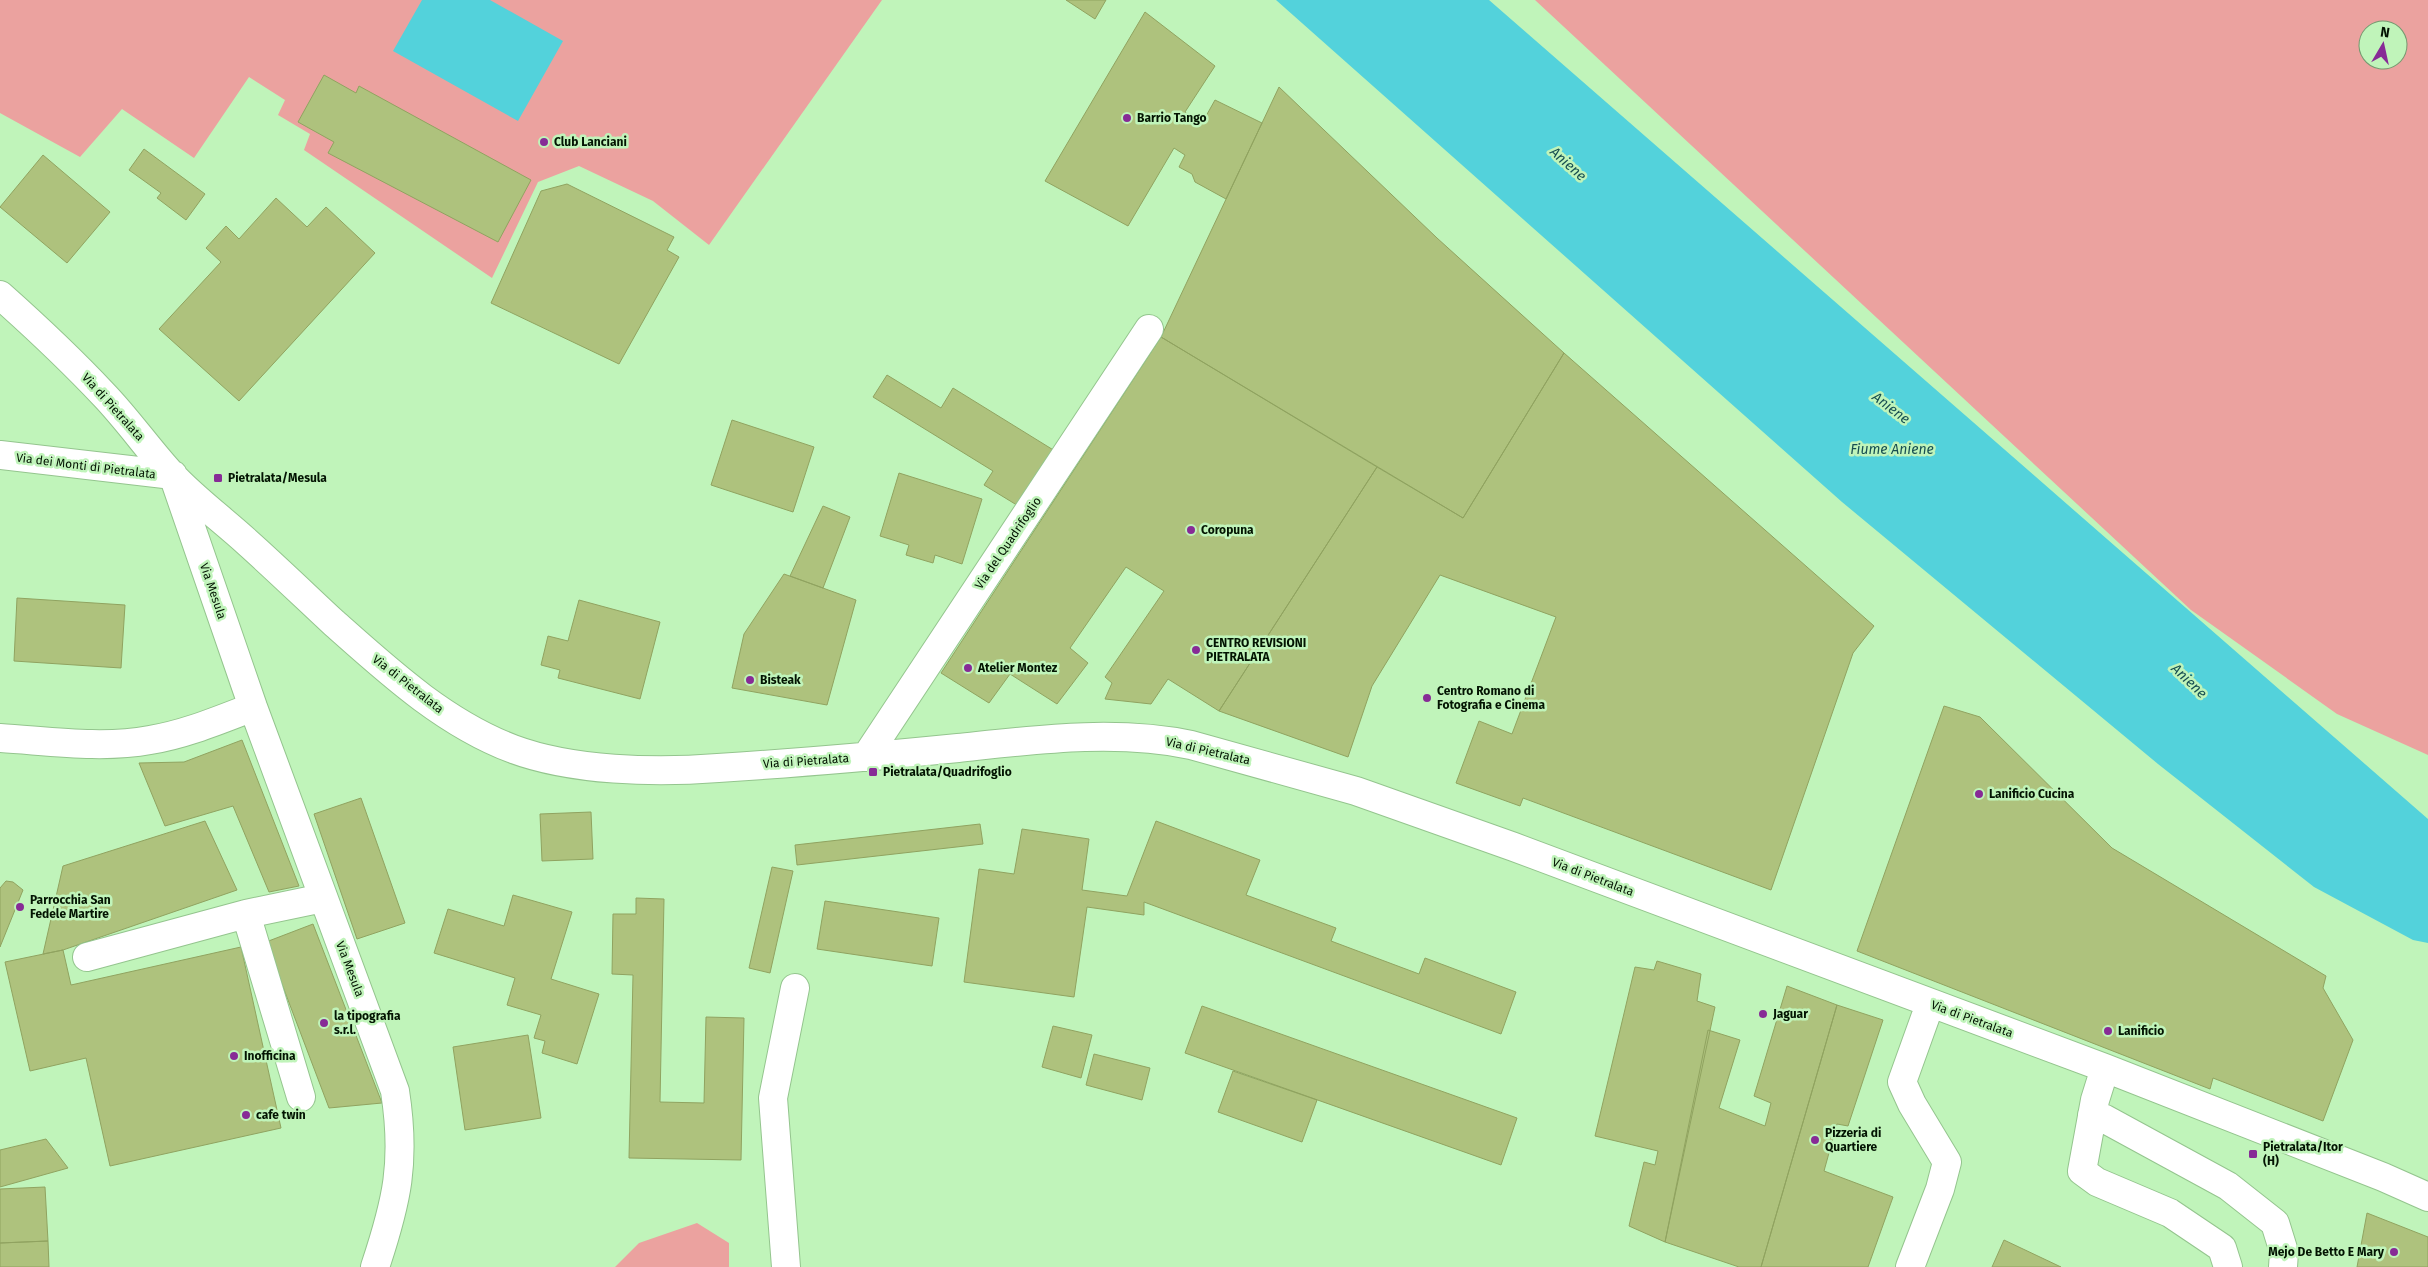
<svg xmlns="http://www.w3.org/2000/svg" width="2428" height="1267" font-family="'Fira Sans',sans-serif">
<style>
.green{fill:#eba29f;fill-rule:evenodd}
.water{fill:#53d2db}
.building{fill:#aec27d;stroke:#90a360}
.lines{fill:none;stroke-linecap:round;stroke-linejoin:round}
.minor-casing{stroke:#94c58e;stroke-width:30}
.minor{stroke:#fff;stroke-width:28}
.poi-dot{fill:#872b96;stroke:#c0f4ba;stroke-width:2}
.labels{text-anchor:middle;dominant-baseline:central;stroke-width:5;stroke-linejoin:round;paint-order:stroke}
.poi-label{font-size:12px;font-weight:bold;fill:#031402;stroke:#c0f4ba;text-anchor:start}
.street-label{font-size:12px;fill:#031402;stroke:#c0f4ba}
.water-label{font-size:14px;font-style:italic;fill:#174e52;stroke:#c0f4ba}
</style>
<rect width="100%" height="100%" fill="#c0f4ba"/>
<path class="green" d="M 0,0 L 882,0 L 709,245 L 653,201 L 579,166 L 538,182 L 492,278 L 304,150 L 310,134 L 278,115 L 285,100 L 249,77 L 194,158 L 122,109 L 80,157 L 0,113 Z
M 1535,0 L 2428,0 L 2428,755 L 2337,714 L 2191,610 ZM 2368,30 L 2398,30 L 2398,60 L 2368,60 Z
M 697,1223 L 729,1243 L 729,1267 L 615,1267 L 639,1243 Z"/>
<path class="water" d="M 422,0 L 490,0 L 563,41 L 518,121 L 393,51 Z
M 1276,0 L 1489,0 L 2428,819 L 2428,943 L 2413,940 L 2314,887 L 2158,764 L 1842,502 Z"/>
<path class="building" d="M 1066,0 L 1106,0 L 1095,19 Z
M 1145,12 L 1215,66 L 1185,112 L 1201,125 L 1215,100 L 1262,123 L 1226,199 L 1195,182 L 1192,174 L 1179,167 L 1185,155 L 1174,148 L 1128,226 L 1045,181 Z
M 324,75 L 356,93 L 359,86 L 531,180 L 498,242 L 328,153 L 334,142 L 298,122 Z
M 1279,87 L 1437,238 L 1564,353 L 1463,518 L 1161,337 Z
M 144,149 L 205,194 L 186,220 L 157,198 L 161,193 L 129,170 Z
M 43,155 L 110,212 L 67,263 L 0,207 Z
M 567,184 L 674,237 L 667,250 L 679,257 L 619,364 L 491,303 L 541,191 Z
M 276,198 L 307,227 L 326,207 L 375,253 L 239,401 L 159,329 L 221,262 L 206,248 L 226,226 L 239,239 Z
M 1161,337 L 1377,467 L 1219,711 L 1168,679 L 1151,704 L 1105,699 L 1112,683 L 1105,677 L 1164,591 L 1126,567 L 1070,648 L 1088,663 L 1057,704 L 1010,674 L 989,703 L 941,673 Z
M 1564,353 L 1874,626 L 1853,653 L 1771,890 L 1523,798 L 1520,806 L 1456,783 L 1479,721 L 1512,734 L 1556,617 L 1440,575 L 1372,686 L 1348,757 L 1219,711 L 1377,467 L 1463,518 Z
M 887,375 L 941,408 L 953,388 L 1055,451 L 1020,507 L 984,485 L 993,471 L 873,397 Z
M 732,420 L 814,447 L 793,512 L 711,485 Z
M 899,473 L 982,499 L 962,564 L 935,555 L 933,563 L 906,555 L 909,545 L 880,536 Z
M 823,506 L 850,517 L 823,588 L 790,576 Z
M 784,574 L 856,600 L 827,705 L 732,688 L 744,634 Z
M 17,598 L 125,605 L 121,668 L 14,661 Z
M 579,600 L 660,622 L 640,699 L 558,678 L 560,670 L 541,665 L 548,636 L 568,641 Z
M 1944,706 L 1980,717 L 2112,848 L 2326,976 L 2323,988 L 2353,1040 L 2323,1121 L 2213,1078 L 2210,1089 L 1857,951 Z
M 242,740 L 299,886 L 269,892 L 233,806 L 165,826 L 139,763 L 184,762 Z
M 361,798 L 405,923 L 357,939 L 314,814 Z
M 591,812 L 593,859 L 542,861 L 540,814 Z
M 205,821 L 237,890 L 63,950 L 43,954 L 63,866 Z
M 1156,821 L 1260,860 L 1246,895 L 1336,928 L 1331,941 L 1419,974 L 1425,958 L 1516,992 L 1501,1034 L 1144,902 L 1144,915 L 1087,907 L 1074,997 L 964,982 L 979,869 L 1014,874 L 1022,829 L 1089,839 L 1082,890 L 1127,896 Z
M 980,824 L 983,844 L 797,865 L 795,845 Z
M 772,867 L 793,871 L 770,973 L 749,968 Z
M 6,881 L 13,882 L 23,890 L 0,947 L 0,888 Z
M 513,895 L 572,912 L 551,979 L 599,994 L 577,1064 L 542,1053 L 545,1041 L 534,1038 L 541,1015 L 507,1005 L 515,978 L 434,953 L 448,909 L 504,926 Z
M 636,898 L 664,899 L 660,1102 L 704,1103 L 706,1017 L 744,1018 L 741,1160 L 629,1158 L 633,975 L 612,974 L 613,914 L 636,914 Z
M 825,901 L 939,918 L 932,966 L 817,949 Z
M 313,924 L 382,1103 L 329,1108 L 266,942 Z
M 241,947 L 281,1128 L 110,1166 L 86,1058 L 30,1071 L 5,962 L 63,950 L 71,985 Z
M 1657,961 L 1701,974 L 1697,1001 L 1715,1007 L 1665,1242 L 1629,1226 L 1644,1162 L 1655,1165 L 1658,1151 L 1595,1136 L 1635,967 L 1654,970 Z
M 1787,986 L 1837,1005 L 1761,1267 L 1739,1267 L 1665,1242 L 1708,1030 L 1740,1040 L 1719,1108 L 1765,1126 L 1771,1103 L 1754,1096 Z
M 1837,1005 L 1883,1020 L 1848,1126 L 1837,1124 L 1824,1171 L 1893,1197 L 1868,1267 L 1761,1267 Z
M 1202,1006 L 1517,1118 L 1501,1165 L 1185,1053 Z
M 1053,1026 L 1092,1035 L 1081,1078 L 1042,1067 Z
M 528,1035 L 541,1118 L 465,1130 L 453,1047 Z
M 1094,1054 L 1150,1068 L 1142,1100 L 1086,1085 Z
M 1233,1071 L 1317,1100 L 1302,1142 L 1218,1112 Z
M 46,1139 L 68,1168 L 0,1187 L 0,1150 Z
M 45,1187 L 48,1241 L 0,1243 L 0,1189 Z
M 2367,1213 L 2428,1237 L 2428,1267 L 2357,1267 Z
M 2004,1240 L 2061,1267 L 1992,1267 Z
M 48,1241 L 49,1267 L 0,1267 L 0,1243 Z"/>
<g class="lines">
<g class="minor-casing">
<path id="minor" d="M 0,295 C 36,327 71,360 104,395 C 128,420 148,449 171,474 C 194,499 223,520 248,543 C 277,569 305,596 334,623 C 388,671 444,723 513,749 C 572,771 655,773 718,768 C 798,763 878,756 958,748 C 1034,740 1115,729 1191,745 L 1356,791 L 1514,847 L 2105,1068 L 2383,1177 L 2428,1197
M 0,455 L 173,475 L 253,707 L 395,1091 C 406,1162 397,1201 375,1267
M 0,738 C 49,741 102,749 150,740 C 186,734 219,720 253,707
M 866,757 L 1149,329
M 246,914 L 301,1097
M 87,957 L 246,914 L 323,898
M 2105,1068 L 2095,1100 L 2082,1171 L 2097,1182 L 2170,1213 L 2222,1248 L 2228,1267
M 2092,1115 L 2105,1119 L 2228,1186 L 2275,1223 L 2284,1252 L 2283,1267
M 786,1267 L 773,1098 L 795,988
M 1910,1267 L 1940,1189 L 1947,1162 L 1912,1104 L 1902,1082 L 1930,1004"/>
</g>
<use href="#minor" class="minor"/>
</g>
<g class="poi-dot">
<circle cx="1127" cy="118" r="5"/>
<circle cx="544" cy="142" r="5"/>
<rect x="213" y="473" width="10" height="10" rx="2.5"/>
<circle cx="1191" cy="530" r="5"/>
<circle cx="1196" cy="650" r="5"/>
<circle cx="968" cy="668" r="5"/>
<circle cx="750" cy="680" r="5"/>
<circle cx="1427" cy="698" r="5"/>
<rect x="868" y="767" width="10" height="10" rx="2.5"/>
<circle cx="1979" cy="794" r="5"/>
<circle cx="20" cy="907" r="5"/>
<circle cx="1763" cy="1014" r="5"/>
<circle cx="324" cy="1023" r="5"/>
<circle cx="2108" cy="1031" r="5"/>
<circle cx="234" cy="1056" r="5"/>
<circle cx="246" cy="1115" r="5"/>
<circle cx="1815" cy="1140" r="5"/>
<rect x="2248" y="1149" width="10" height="10" rx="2.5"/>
<circle cx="2394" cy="1252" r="5"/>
</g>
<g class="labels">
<g class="poi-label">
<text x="1137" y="118">Barrio Tango</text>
<text x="554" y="142">Club Lanciani</text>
<text x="228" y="478">Pietralata/Mesula</text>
<text x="1201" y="530">Coropuna</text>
<text x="1206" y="643">CENTRO REVISIONI<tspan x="1206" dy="14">PIETRALATA</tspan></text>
<text x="978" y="668">Atelier Montez</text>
<text x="760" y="680">Bisteak</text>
<text x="1437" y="691">Centro Romano di<tspan x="1437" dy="14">Fotografia e Cinema</tspan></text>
<text x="883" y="772">Pietralata/Quadrifoglio</text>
<text x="1989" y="794">Lanificio Cucina</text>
<text x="30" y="900">Parrocchia San<tspan x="30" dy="14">Fedele Martire</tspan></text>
<text x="1773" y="1014">Jaguar</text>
<text x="334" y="1016">la tipografia<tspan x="334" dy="14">s.r.l.</tspan></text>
<text x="2118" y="1031">Lanificio</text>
<text x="244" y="1056">Inofficina</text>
<text x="256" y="1115">cafe twin</text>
<text x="1825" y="1133">Pizzeria di<tspan x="1825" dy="14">Quartiere</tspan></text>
<text x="2263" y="1147">Pietralata/Itor<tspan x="2263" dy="14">(H)</tspan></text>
<text x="2384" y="1252" text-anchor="end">Mejo De Betto E Mary</text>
</g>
<g class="street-label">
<text transform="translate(113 407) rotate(48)">Via di Pietralata</text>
<text transform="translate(86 466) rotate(7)">Via dei Monti di Pietralata</text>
<text transform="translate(1008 543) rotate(-56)">Via del Quadrifoglio</text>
<text transform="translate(213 591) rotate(71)">Via Mesula</text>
<text transform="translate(408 684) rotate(38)">Via di Pietralata</text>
<text transform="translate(1208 751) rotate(13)">Via di Pietralata</text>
<text transform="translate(806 761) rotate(-4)">Via di Pietralata</text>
<text transform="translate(1593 877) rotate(21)">Via di Pietralata</text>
<text transform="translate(350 969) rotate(69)">Via Mesula</text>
<text transform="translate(1972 1019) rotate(20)">Via di Pietralata</text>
</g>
<g class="water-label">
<text transform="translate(1568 164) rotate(42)">Aniene</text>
<text transform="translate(1891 408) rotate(37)">Aniene</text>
<text x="1892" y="449">Fiume Aniene</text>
<text transform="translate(2189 681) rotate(44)">Aniene</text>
</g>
</g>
<g transform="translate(2383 45) rotate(9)"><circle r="24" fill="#c0f4ba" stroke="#749a70"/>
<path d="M0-4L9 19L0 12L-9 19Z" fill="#872b96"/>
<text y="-8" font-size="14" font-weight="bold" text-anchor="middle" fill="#031402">N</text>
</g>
</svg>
